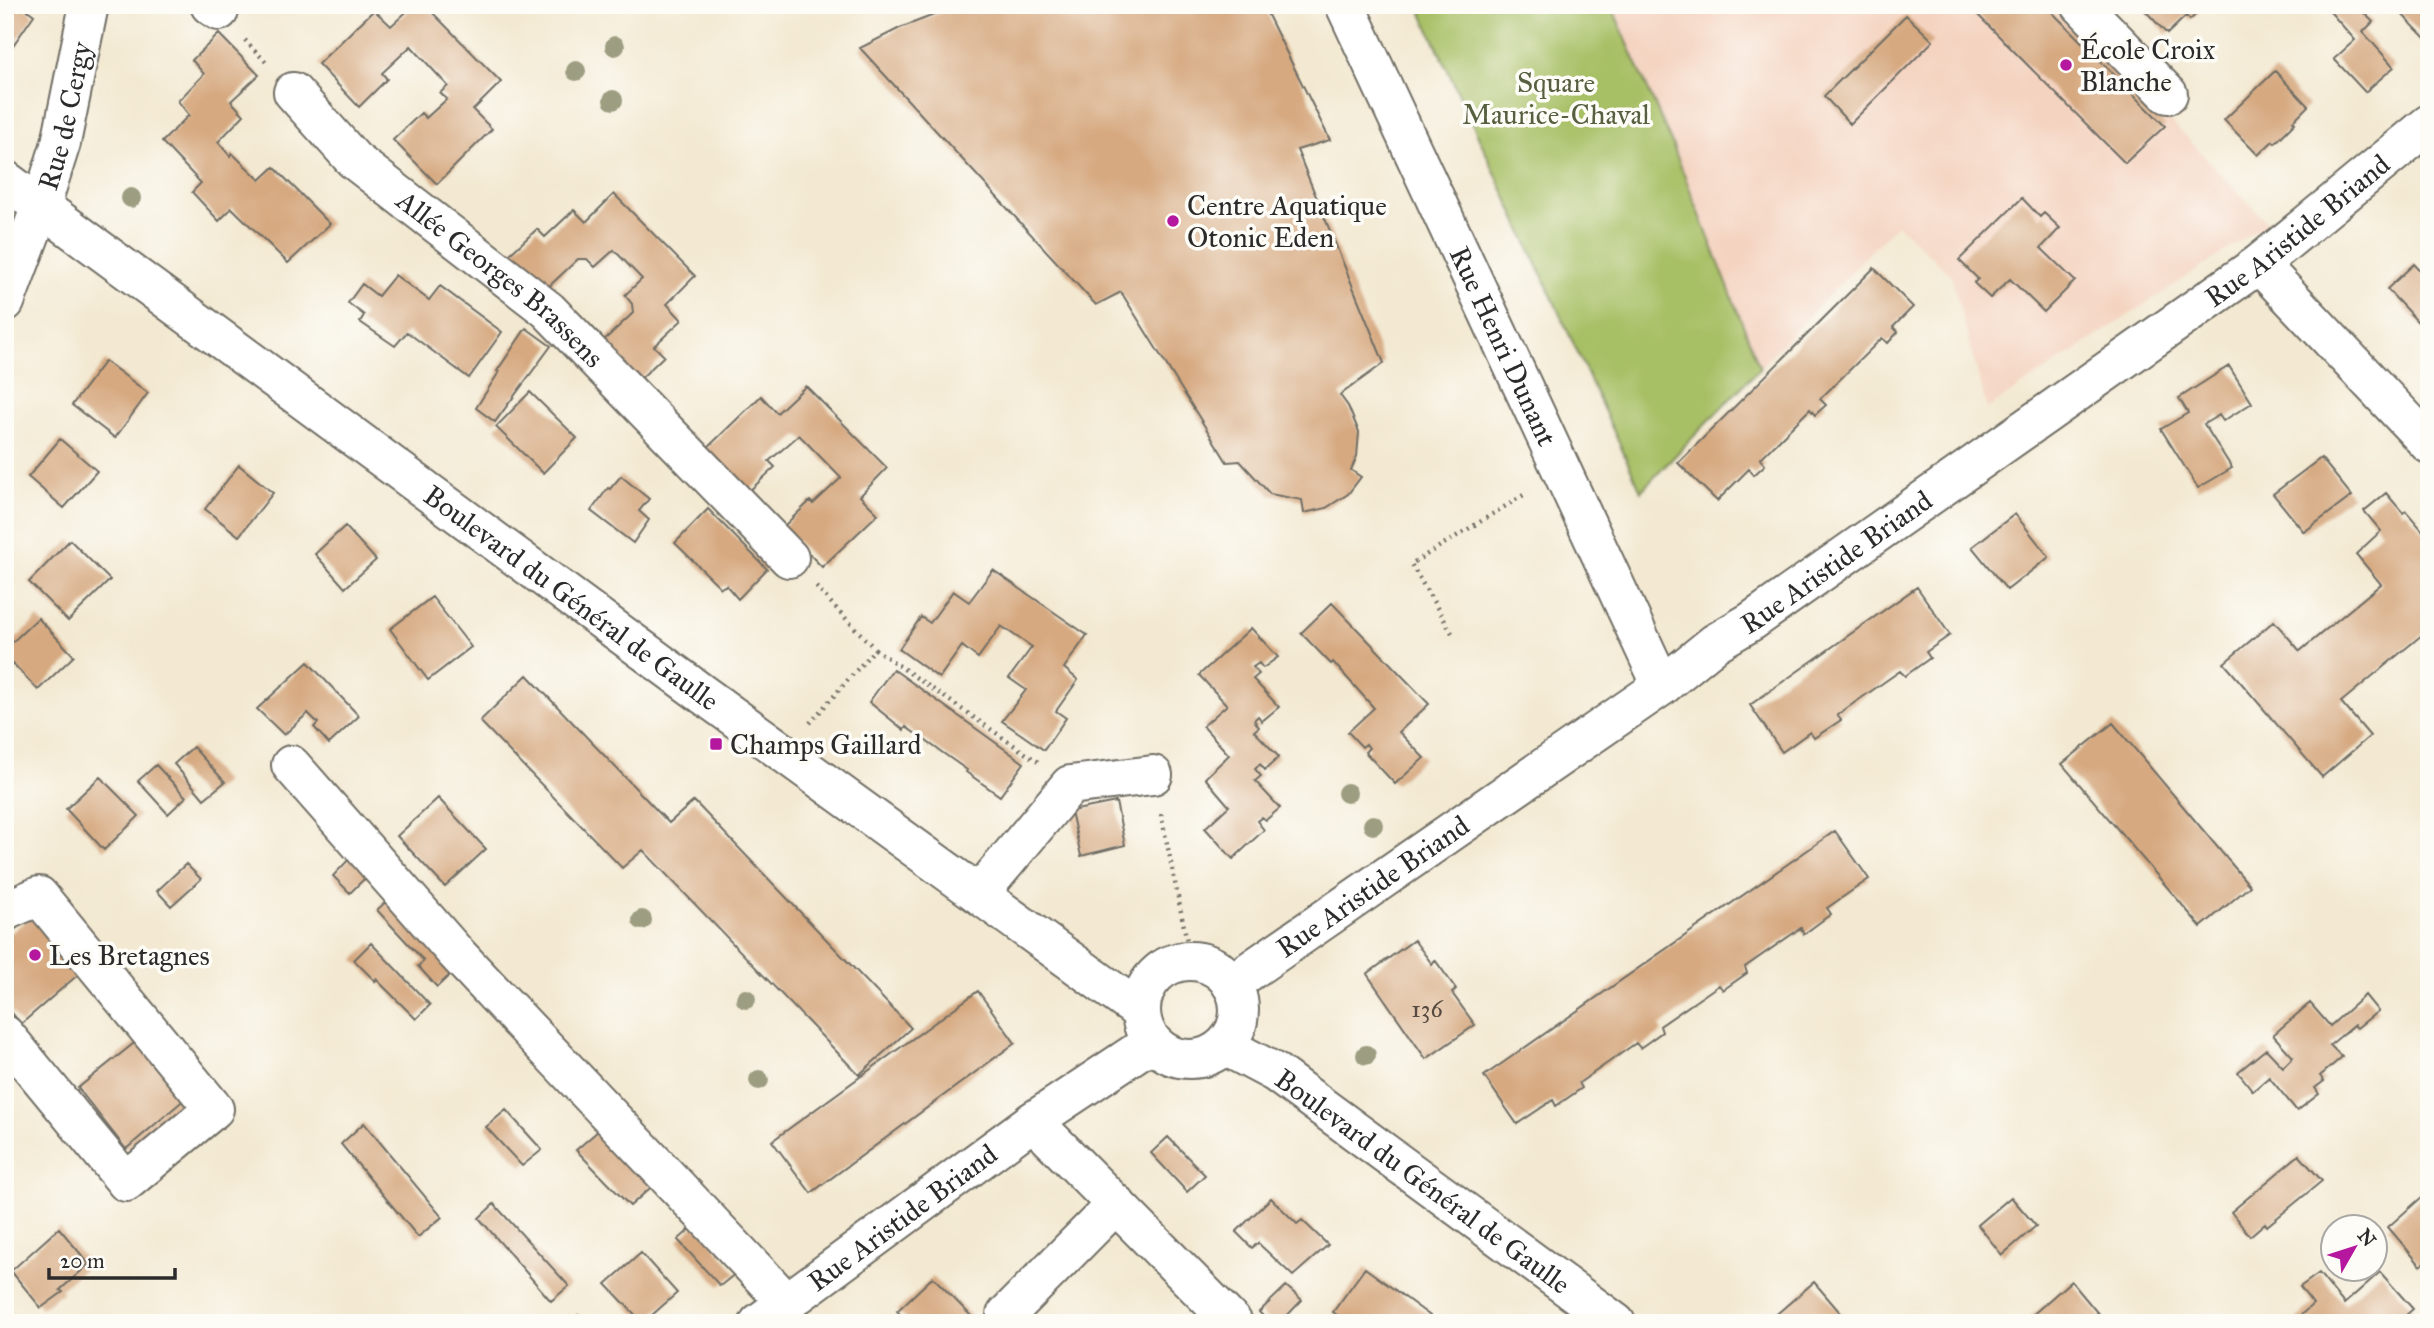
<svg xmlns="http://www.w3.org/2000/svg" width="2434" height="1328" font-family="'IM FELL Great Primer',serif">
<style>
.built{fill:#f4d3c0}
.green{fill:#a7bf65;stroke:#697548;stroke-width:2}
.building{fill:#d6a980}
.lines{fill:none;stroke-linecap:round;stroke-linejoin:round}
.minor-casing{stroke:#716e65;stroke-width:42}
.path{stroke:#716e65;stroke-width:4.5;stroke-dasharray:2 5;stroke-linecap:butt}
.minor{stroke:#fff;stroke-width:38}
.tree{fill:#9d9d81}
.poi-dot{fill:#b5179e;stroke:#fdfcf7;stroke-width:2.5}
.labels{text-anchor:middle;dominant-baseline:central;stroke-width:7;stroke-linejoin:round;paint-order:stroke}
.number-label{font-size:24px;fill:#564a40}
.poi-label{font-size:28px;fill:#2b2b2b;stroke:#fdfcf7;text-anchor:start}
.park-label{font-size:28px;fill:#565f3f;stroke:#fdfcf7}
.street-label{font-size:28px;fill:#2b2b2b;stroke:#fdfcf7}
</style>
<rect width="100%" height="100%" fill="#fdfcf7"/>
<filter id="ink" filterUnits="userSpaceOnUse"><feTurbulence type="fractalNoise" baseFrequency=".0143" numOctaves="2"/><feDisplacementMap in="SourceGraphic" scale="14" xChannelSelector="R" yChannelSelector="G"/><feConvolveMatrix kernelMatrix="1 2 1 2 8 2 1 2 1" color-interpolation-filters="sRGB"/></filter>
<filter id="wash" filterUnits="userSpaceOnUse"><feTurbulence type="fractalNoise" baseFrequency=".00686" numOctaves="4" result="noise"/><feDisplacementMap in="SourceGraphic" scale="28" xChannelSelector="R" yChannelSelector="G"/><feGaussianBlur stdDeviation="1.57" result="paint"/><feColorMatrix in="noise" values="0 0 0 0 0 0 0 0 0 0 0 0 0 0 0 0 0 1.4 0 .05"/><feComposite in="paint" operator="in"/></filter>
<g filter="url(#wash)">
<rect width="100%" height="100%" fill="#f3e9d2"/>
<path class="built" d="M 1418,5 L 2060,5 L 2268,223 L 1987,409 L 1951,275 L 1897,224 L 1641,491 Z"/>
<path class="green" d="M 1418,5 L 1611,5 L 1672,144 L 1760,368 L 1641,491 Z"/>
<g id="blocks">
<path class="building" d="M 5,5 L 21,5 L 34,15 L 5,57 Z
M 414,5 L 425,5 L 501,82 L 473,110 L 492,129 L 437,184 L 393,140 L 421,113 L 426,118 L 447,99 L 440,93 L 448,86 L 411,46 L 382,73 L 387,79 L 359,107 L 318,64 L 374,10 L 391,26 Z
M 960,5 L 1263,5 L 1330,140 L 1297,150 L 1384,363 L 1340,395 L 1348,406 L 1359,432 L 1357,456 L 1351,470 L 1361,477 L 1348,494 L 1326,508 L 1304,513 L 1302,500 L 1270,494 L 1240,461 L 1227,462 L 1121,292 L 1096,305 L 860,48 L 900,28 Z
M 1968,5 L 2045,5 L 2165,126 L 2125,163 Z
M 2140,5 L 2206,5 L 2190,20 L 2186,16 L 2167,34 Z
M 2324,5 L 2356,5 L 2373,22 L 2363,32 L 2394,67 L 2365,92 L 2334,59 L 2355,40 Z
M 2393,5 L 2421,5 L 2429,13 L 2429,42 Z
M 1906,15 L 1933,41 L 1850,124 L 1824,96 Z
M 219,34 L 259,75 L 231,101 L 244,115 L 218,142 L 230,156 L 232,153 L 260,180 L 274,167 L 330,224 L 288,263 L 232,208 L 219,221 L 192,192 L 201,183 L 162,142 L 189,115 L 178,101 L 204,74 L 192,60 Z
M 2275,71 L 2308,106 L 2293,121 L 2295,123 L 2275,143 L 2273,141 L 2258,155 L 2224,120 Z
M 614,194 L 695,276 L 667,304 L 682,320 L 654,346 L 664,356 L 637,382 L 600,344 L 633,313 L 632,304 L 625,295 L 642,279 L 614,250 L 595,267 L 587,259 L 578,259 L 545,290 L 509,255 L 537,229 L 545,237 L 574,210 L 586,222 Z
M 2022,198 L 2040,217 L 2044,213 L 2060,228 L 2041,248 L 2075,281 L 2044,312 L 2010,279 L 1990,298 L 1974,283 L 1978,279 L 1959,260 Z
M 2414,264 L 2429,280 L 2429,334 L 2387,289 Z
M 1874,268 L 1913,307 L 1893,327 L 1898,332 L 1888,343 L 1882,338 L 1820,399 L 1826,405 L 1815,415 L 1810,409 L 1760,459 L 1765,465 L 1754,475 L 1749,469 L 1717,501 L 1678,463 Z
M 395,275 L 429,300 L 440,286 L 502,332 L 469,378 L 407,332 L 395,346 L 360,322 L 364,315 L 348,303 L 362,284 L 378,296 Z
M 526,328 L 551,346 L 495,422 L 476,408 L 499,372 L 497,371 Z
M 105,361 L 148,393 L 115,438 L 72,405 Z
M 2229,366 L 2252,403 L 2223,421 L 2219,415 L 2204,424 L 2232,468 L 2198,488 L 2161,429 L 2188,413 L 2179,398 Z
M 806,386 L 887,468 L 860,496 L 878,514 L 822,567 L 783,527 L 810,501 L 813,504 L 841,478 L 805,441 L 799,435 L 769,461 L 775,467 L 747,493 L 705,450 L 761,396 L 777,413 Z
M 530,392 L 577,438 L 543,473 L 496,427 Z
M 60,439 L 97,471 L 64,508 L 28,477 Z
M 2321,458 L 2352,496 L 2304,532 L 2273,494 Z
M 239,465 L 273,493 L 239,536 L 205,509 Z
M 621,476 L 649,499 L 639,511 L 649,520 L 633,543 L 591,511 L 608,488 L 610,489 Z
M 2386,493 L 2403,513 L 2406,511 L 2429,538 L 2429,640 L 2423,634 L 2341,702 L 2370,736 L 2322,777 L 2224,663 L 2274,621 L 2300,651 L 2381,584 L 2356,554 L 2381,531 L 2364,511 Z
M 708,509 L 767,569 L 738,599 L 726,585 L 721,588 L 675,543 Z
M 2015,514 L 2049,557 L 2007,590 L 1972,547 Z
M 345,526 L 376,560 L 345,588 L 315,554 Z
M 70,540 L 110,580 L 68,621 L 29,582 Z
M 993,570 L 1087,635 L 1064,668 L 1078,680 L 1056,711 L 1066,718 L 1044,750 L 1002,721 L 1026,690 L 1009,678 L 1032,647 L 1001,626 L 978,658 L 962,646 L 939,678 L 899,649 L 921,617 L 930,623 L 953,591 L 969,602 Z
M 1917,587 L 1950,635 L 1926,652 L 1930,658 L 1905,676 L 1900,671 L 1837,715 L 1841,720 L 1814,738 L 1810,732 L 1782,752 L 1750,705 Z
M 432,597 L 471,647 L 428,680 L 390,629 Z
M 1332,603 L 1429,704 L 1399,732 L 1424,758 L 1395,784 L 1365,752 L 1369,748 L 1366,744 L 1362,747 L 1348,732 L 1374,708 L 1333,662 L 1331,664 L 1301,633 Z
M 38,618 L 74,656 L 38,690 L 5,655 L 5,649 Z
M 1251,628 L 1278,657 L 1263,668 L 1259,663 L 1253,667 L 1259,674 L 1253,679 L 1279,707 L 1262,721 L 1258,716 L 1254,720 L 1259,727 L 1254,731 L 1279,757 L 1265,770 L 1260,764 L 1255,769 L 1261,776 L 1255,781 L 1280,808 L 1266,820 L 1262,817 L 1257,821 L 1264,830 L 1233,859 L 1205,828 L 1229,806 L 1205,778 L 1229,755 L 1203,726 L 1227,705 L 1199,675 Z
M 308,662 L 359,716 L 329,744 L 314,727 L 318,723 L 308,713 L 284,735 L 257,709 Z
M 893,669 L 1024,763 L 1000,796 L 966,772 L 967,770 L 906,727 L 904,730 L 869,702 Z
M 527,675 L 669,823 L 694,801 L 911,1028 L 859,1075 L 643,850 L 622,868 L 480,721 Z
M 2113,723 L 2250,886 L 2201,927 L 2062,764 Z
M 193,747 L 225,782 L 204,799 L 174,764 Z
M 156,765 L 186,797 L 168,814 L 138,781 Z
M 100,777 L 139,816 L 104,850 L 66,809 Z
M 438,798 L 486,849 L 445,887 L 397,836 Z
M 1116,802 L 1125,845 L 1081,856 L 1071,811 Z
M 1835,831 L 1869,879 L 1827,908 L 1831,914 L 1804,934 L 1801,928 L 1745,967 L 1747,973 L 1723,990 L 1719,985 L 1660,1026 L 1662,1032 L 1640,1048 L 1636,1043 L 1579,1083 L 1582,1088 L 1556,1106 L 1553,1100 L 1517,1124 L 1484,1076 Z
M 351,857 L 370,873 L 350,893 L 333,876 Z
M 186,864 L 201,879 L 171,906 L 157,891 Z
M 393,895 L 455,970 L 437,987 L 418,966 L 424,961 L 377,910 Z
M 31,916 L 80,973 L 21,1024 L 5,1004 L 5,938 Z
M 1414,940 L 1432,964 L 1435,960 L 1456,989 L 1452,993 L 1475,1025 L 1426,1059 L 1367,974 Z
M 371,943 L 430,1005 L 416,1019 L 376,979 L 375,981 L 354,960 Z
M 978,991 L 1015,1043 L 811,1193 L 772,1141 Z
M 2365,995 L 2378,1011 L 2357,1028 L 2354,1025 L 2330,1045 L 2342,1057 L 2320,1076 L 2324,1081 L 2315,1088 L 2319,1094 L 2297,1111 L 2269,1077 L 2253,1091 L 2238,1072 L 2266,1049 L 2283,1067 L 2293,1057 L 2273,1035 L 2310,1003 L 2330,1026 Z
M 138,1040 L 186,1098 L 126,1149 L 78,1088 Z
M 506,1110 L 542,1150 L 522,1166 L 486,1127 Z
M 364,1123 L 442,1217 L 418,1237 L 341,1144 Z
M 605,1125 L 658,1181 L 630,1206 L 576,1150 Z
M 1168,1137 L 1205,1175 L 1187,1192 L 1151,1153 Z
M 2299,1155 L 2322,1181 L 2267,1226 L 2265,1223 L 2250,1236 L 2231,1212 Z
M 2424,1195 L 2429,1200 L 2429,1258 L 2421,1266 L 2388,1227 Z
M 2011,1197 L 2036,1226 L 2002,1255 L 1978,1225 Z
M 1271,1198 L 1297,1224 L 1302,1220 L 1328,1245 L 1293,1276 L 1258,1243 L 1252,1248 L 1236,1232 Z
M 494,1204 L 569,1286 L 551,1301 L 479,1218 Z
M 697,1223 L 736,1273 L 720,1286 L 678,1240 Z
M 59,1228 L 89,1264 L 60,1290 L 63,1292 L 41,1308 L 11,1271 Z
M 641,1253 L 677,1293 L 643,1323 L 606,1284 Z
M 1365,1268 L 1433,1318 L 1430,1323 L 1348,1323 L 1333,1312 Z
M 2380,1272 L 2413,1309 L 2397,1323 L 2292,1323 L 2313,1304 L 2300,1287 L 2319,1273 L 2344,1304 Z
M 933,1277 L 973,1318 L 967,1323 L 909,1323 L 897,1311 Z
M 2071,1281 L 2106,1323 L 2032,1323 L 2029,1318 Z
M 1814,1282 L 1844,1317 L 1838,1323 L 1774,1323 L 1771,1319 Z
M 1286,1286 L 1302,1300 L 1280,1323 L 1270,1323 L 1259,1312 Z
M 578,1315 L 585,1323 L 570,1323 Z
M 1153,1316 L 1160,1323 L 1145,1323 Z"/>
</g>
</g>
<g filter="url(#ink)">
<use href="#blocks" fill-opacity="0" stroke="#716e65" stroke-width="2"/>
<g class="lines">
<g class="minor-casing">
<g id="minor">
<path d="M 210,5 L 219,11"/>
<path id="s1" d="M 1345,5 L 1662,686"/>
<path d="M 2081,5 L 2168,94"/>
<path id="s2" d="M 293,92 L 354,160 L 548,310 L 789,558"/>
<path id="s3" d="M 5,180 L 701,693 L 1140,1011"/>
<path d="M 2259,264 L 2429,444"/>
<path id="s4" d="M 5,302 L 41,206 L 61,143 L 89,5"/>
<path d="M 291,765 L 456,953 L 786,1302"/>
<path d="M 979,894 L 1070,785 L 1153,775"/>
<path d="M 5,911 L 39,896 L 214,1109 L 126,1182 L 5,1035"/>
<circle cx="1190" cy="1010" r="49"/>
<path id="s5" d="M 1231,984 L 1662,686 L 1715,643 L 1752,621 L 2259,264 L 2429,124"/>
<path id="s6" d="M 1225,1046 L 1276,1073 L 1616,1323"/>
<path d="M 1033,1121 L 1233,1323"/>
<path d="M 1006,1315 L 1116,1204"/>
<path id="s7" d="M 759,1323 L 1033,1121 L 1152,1042"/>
</g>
</g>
<path class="path" d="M 245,40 L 266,62
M 1452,633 L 1411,564 L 1527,493
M 875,649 L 1038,762
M 810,723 L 875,649 L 816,587
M 1161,814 L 1191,961"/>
<use href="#minor" class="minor"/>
</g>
<g class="tree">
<circle cx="615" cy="46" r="10"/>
<circle cx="576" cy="71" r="10"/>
<circle cx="613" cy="100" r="10"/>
<circle cx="131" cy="198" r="10"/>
<circle cx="1347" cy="793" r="10"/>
<circle cx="1373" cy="825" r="10"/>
<circle cx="642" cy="920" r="10"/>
<circle cx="746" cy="999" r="10"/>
<circle cx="1366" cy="1055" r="10"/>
<circle cx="759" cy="1080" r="10"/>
</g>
</g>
<g class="poi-dot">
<circle cx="2066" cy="65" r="7"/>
<circle cx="1173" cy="221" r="7"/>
<rect x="709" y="737" width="14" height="14" rx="3.5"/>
<circle cx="35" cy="955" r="7"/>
</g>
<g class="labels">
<g class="number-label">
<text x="1427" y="1009">136</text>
</g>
<g class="poi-label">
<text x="2080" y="49">École Croix<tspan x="2080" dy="32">Blanche</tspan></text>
<text x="1187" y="205">Centre Aquatique<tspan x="1187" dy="32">Otonic Eden</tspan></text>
<text x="730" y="744">Champs Gaillard</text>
<text x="49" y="955">Les Bretagnes</text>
</g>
<g class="park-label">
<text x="1556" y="82">Square<tspan x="1556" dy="32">Maurice-Chaval</tspan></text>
</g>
<g class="street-label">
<text stroke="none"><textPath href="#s4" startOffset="196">Rue de Cergy</textPath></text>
<text stroke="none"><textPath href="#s5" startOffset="1306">Rue Aristide Briand</textPath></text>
<text stroke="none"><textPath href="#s2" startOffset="280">Allée Georges Brassens</textPath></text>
<text stroke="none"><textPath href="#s1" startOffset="376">Rue Henri Dunant</textPath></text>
<text stroke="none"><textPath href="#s5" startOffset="738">Rue Aristide Briand</textPath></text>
<text stroke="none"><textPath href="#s3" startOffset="704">Boulevard du Général de Gaulle</textPath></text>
<text stroke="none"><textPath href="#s5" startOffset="172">Rue Aristide Briand</textPath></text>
<text stroke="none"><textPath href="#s6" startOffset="240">Boulevard du Général de Gaulle</textPath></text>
<text stroke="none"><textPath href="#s7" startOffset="178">Rue Aristide Briand</textPath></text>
</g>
</g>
<rect width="2434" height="1328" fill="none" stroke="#fdfcf7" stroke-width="28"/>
<g transform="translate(2354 1248) rotate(51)"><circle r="33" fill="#fdfcf7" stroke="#a9a8a5" stroke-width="2"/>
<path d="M0-5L12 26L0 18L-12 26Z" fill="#b5179e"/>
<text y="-10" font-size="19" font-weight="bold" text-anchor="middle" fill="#2b2b2b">N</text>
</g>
<path d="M49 1268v10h126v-10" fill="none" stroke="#2b2b2b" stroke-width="3.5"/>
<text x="60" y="1268" font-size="21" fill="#2b2b2b" stroke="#fdfcf7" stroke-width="5" paint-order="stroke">20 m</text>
</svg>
